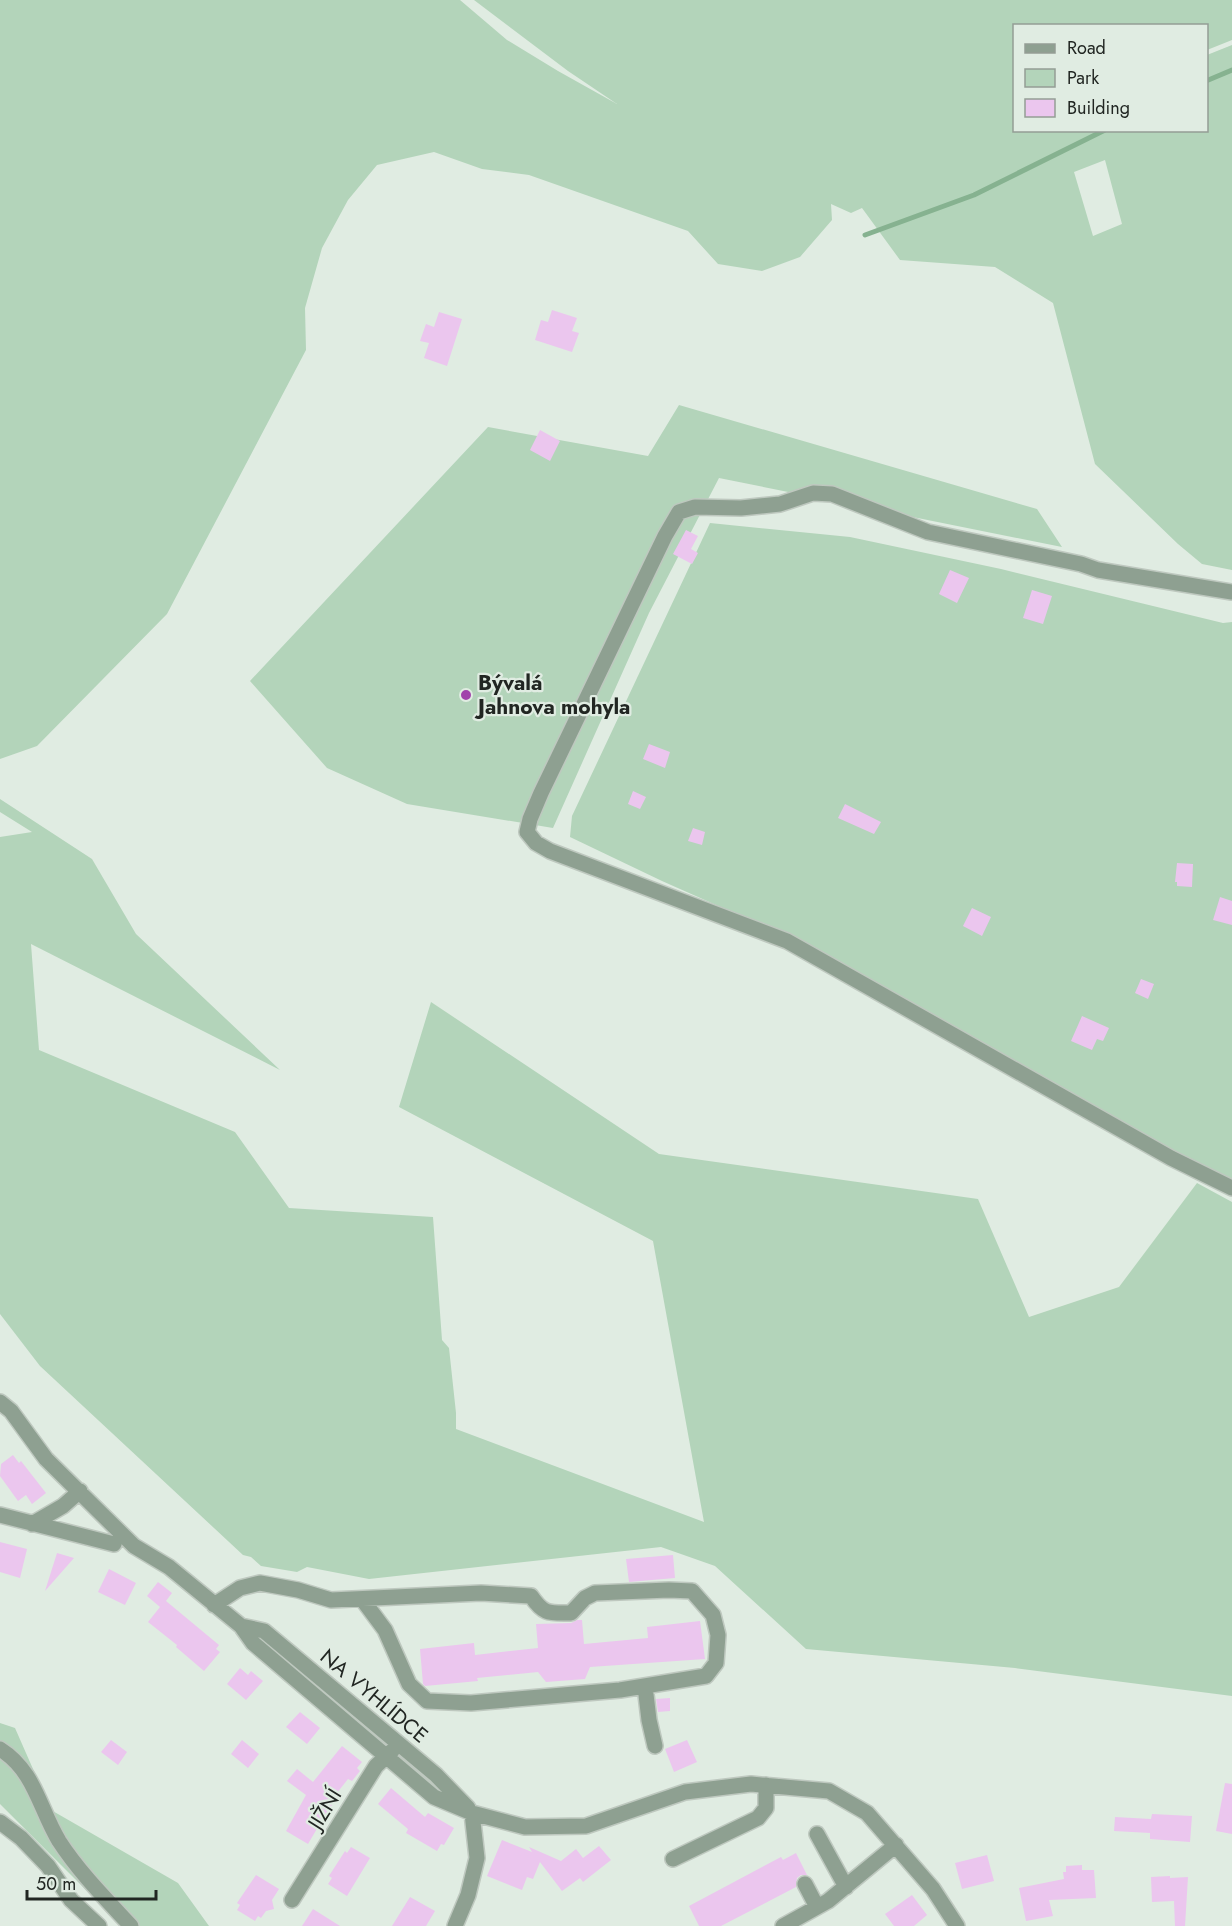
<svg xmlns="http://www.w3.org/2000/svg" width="1232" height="1926" font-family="Jost,sans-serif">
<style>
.green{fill:#b3d4ba;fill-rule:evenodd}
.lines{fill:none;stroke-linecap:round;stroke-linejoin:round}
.stream{stroke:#86b290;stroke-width:5}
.building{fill:#ebc6ee}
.minor-casing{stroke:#bec8bf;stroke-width:18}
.minor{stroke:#8ea091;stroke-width:15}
.poi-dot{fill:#a142ab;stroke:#e0ece2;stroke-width:2}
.labels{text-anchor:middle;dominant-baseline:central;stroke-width:4.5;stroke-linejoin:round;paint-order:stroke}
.poi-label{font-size:21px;font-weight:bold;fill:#212622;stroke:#e0ece2;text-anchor:start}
.street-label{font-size:21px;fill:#212622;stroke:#e0ece2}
</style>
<rect width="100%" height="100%" fill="#e0ece2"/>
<path class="green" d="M 0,0 L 460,0 L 507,40 L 558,71 L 617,104 L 568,71 L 474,0 L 1232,0 L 1232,40 L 1207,50 L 1206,26 L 1014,26 L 1014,130 L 1206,130 L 1207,55 L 1232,45 L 1232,570 L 1202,564 L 1178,544 L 1095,464 L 1053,303 L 995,267 L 900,260 L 862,208 L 851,213 L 831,204 L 832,220 L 800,257 L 762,271 L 718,264 L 688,231 L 529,175 L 482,169 L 434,152 L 377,165 L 348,200 L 322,248 L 305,308 L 306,350 L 167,614 L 37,746 L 0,759 ZM 1105,160 L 1122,224 L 1093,236 L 1074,172 Z
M 679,405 L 1037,509 L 1062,547 L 719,478 L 649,613 L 553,828 L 407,804 L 327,768 L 250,681 L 488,427 L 648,456 Z
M 710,523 L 850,537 L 1001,569 L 1223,623 L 1232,622 L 1232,1179 L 1181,1155 L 824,953 L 662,881 L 570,837 L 572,816 Z
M 0,799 L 92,859 L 136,934 L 280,1070 L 31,944 L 39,1050 L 235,1132 L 289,1208 L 433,1217 L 442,1340 L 449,1348 L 456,1413 L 456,1429 L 704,1522 L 653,1241 L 399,1107 L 431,1002 L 659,1154 L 978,1199 L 1029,1317 L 1119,1287 L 1197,1183 L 1232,1202 L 1232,1696 L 1015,1668 L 806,1649 L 715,1566 L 661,1547 L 369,1579 L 307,1567 L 297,1572 L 261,1566 L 251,1557 L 243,1555 L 40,1366 L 0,1314 L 0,837 L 32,832 L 0,812 Z
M 0,1723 L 15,1728 L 51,1810 L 178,1883 L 209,1926 L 122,1926 L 0,1804 Z"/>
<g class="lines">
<path class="stream" d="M 1206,81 L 1232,70
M 865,235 L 974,195 L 1105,130"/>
</g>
<path class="building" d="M 552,310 L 577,318 L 572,331 L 579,333 L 572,352 L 535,340 L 541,320 L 548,322 Z
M 439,312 L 462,319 L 447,366 L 424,358 L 429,343 L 420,341 L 426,324 L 434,327 Z
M 540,430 L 560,441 L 550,461 L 530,450 Z
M 686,530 L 698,536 L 691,549 L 698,553 L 692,564 L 673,554 Z
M 950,570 L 969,578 L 957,603 L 939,594 Z
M 1032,590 L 1052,596 L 1043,624 L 1023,618 Z
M 649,744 L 670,752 L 665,768 L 643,759 Z
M 633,791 L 646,797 L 640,809 L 628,804 Z
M 845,804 L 881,822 L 874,834 L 838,818 Z
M 693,828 L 705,832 L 702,845 L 688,841 Z
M 1177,863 L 1193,864 L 1192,887 L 1177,886 L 1177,882 L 1175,882 Z
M 1220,897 L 1232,901 L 1232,925 L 1213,920 Z
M 972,908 L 991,917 L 982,936 L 963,926 Z
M 1141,979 L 1154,984 L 1148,999 L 1135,993 Z
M 1082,1016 L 1109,1028 L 1103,1041 L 1097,1039 L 1092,1050 L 1071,1041 Z
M 13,1455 L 19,1463 L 21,1461 L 46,1493 L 32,1504 L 26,1495 L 18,1501 L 0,1476 L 1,1464 Z
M 0,1542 L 27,1549 L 20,1578 L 0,1572 Z
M 57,1553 L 74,1558 L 45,1591 Z
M 673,1555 L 675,1578 L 629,1582 L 626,1559 Z
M 109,1569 L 136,1583 L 125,1605 L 98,1592 Z
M 158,1582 L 172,1593 L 166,1601 L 219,1645 L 216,1649 L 220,1652 L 204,1671 L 176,1647 L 177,1645 L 148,1622 L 160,1607 L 147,1596 Z
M 577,1620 L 582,1620 L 584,1644 L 648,1638 L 647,1627 L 700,1621 L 705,1659 L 590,1667 L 585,1679 L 546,1682 L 538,1672 L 477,1678 L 478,1681 L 425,1686 L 423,1684 L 420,1649 L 474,1643 L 475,1655 L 538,1648 L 536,1624 L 571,1623 Z
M 240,1668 L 248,1675 L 251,1671 L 263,1681 L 246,1700 L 227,1684 Z
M 670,1698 L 670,1711 L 658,1712 L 656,1699 Z
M 300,1712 L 320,1728 L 307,1744 L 286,1727 Z
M 111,1740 L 127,1752 L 118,1765 L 101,1752 Z
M 242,1740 L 259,1754 L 248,1768 L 231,1754 Z
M 687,1740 L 697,1762 L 674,1772 L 665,1749 Z
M 342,1746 L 362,1762 L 357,1768 L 360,1771 L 352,1781 L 348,1779 L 329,1803 L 332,1805 L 317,1826 L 318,1827 L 308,1844 L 286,1831 L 306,1795 L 287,1781 L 297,1769 L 313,1782 Z
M 1225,1783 L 1232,1784 L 1232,1834 L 1216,1831 Z
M 391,1788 L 425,1817 L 428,1813 L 454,1828 L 444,1845 L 441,1844 L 437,1851 L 406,1833 L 408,1829 L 378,1804 Z
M 1152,1814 L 1192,1816 L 1190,1842 L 1150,1839 L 1150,1833 L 1114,1831 L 1115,1817 L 1151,1819 Z
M 502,1840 L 532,1852 L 529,1847 L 561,1861 L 576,1849 L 583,1858 L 599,1846 L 611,1860 L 583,1882 L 580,1878 L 562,1891 L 540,1862 L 533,1879 L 527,1877 L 522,1890 L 487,1876 Z
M 351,1847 L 370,1858 L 347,1896 L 328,1884 L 332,1878 L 329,1876 L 345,1851 L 347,1853 Z
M 796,1853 L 807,1875 L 801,1875 L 797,1878 L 796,1887 L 721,1926 L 699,1926 L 689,1906 L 781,1857 L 783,1860 Z
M 987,1855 L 994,1881 L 962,1889 L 955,1863 Z
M 1082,1865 L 1082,1870 L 1094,1870 L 1096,1898 L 1049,1900 L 1053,1916 L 1026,1921 L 1019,1888 L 1064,1879 L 1063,1872 L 1066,1872 L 1066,1866 Z
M 256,1875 L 279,1889 L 272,1900 L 274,1909 L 266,1911 L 261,1918 L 258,1916 L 255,1921 L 237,1910 L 240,1905 L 237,1903 Z
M 1170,1876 L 1170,1878 L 1188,1877 L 1185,1926 L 1175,1926 L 1174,1901 L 1152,1902 L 1151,1877 Z
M 912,1895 L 927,1915 L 914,1926 L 894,1926 L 885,1914 Z
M 410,1897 L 435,1911 L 426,1926 L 392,1926 Z
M 313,1909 L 340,1926 L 302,1926 Z"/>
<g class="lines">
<g class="minor-casing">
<path id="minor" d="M 1232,592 L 1098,570 L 1081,564 L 928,532 L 832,494 L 813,493 L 780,504 L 741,508 L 695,507 L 679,512 L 665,536 L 541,793 L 530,819 L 527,832 L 536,843 L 550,851 L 787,941 L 1171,1158 L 1232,1188
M 0,1402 L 11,1411 L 46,1459 L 134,1546 L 169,1567 L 241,1626 L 253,1643 L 434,1797 L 472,1813 L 525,1827 L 586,1826 L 685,1792 L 751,1784 L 829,1791 L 867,1813 L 933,1889 L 957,1926
M 0,1515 L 114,1544
M 32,1524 L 63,1506 L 80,1491
M 214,1605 L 240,1588 L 260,1583 L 298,1590 L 331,1600 L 481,1593 L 531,1596 C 544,1615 549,1613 571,1613 L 585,1598 L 595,1593 L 669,1590 L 692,1591 L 713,1615 L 718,1635 L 716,1663 L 706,1676 L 620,1690 L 471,1703 L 427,1701 L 409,1684 L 385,1630 L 362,1599
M 241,1626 L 264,1631 L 436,1775 L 468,1808
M 645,1686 L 649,1720 L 655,1746
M 0,1749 C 35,1771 39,1808 59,1841 C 79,1872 106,1899 131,1926
M 0,1822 L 21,1838 L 48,1866 L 71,1900 L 99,1926
M 817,1834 L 846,1887
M 673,1859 L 758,1818 L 766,1808 L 766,1785
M 805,1884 L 817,1907
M 292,1900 L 376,1766 L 392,1751
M 455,1926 L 468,1895 L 477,1858 L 472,1813
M 783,1926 L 828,1901 L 896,1845"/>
</g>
<use href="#minor" class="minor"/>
</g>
<circle class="poi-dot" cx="466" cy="695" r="6"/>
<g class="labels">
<g class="poi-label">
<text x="478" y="683">Bývalá<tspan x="478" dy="24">Jahnova mohyla</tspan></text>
</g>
<g class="street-label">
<text transform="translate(374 1696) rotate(40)">NA VYHLÍDCE</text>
<text transform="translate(325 1809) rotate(-58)">JIŽNÍ</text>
</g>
</g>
<rect x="1013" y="24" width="195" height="108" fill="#e0ece2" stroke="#949d95" stroke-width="1.5"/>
<rect x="1025" y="44" width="30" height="9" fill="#8ea091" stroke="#949d95" stroke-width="1.5"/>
<text x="1067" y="54" font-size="18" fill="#212622">Road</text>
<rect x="1025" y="69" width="30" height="18" fill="#b3d4ba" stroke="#949d95" stroke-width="1.5"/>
<text x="1067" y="84" font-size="18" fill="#212622">Park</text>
<rect x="1025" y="99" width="30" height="18" fill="#ebc6ee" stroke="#949d95" stroke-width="1.5"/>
<text x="1067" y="114" font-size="18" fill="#212622">Building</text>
<path d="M27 1890v9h129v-9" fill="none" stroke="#212622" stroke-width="3"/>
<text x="36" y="1890" font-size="18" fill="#212622" stroke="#e0ece2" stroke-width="4.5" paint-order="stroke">50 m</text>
</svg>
